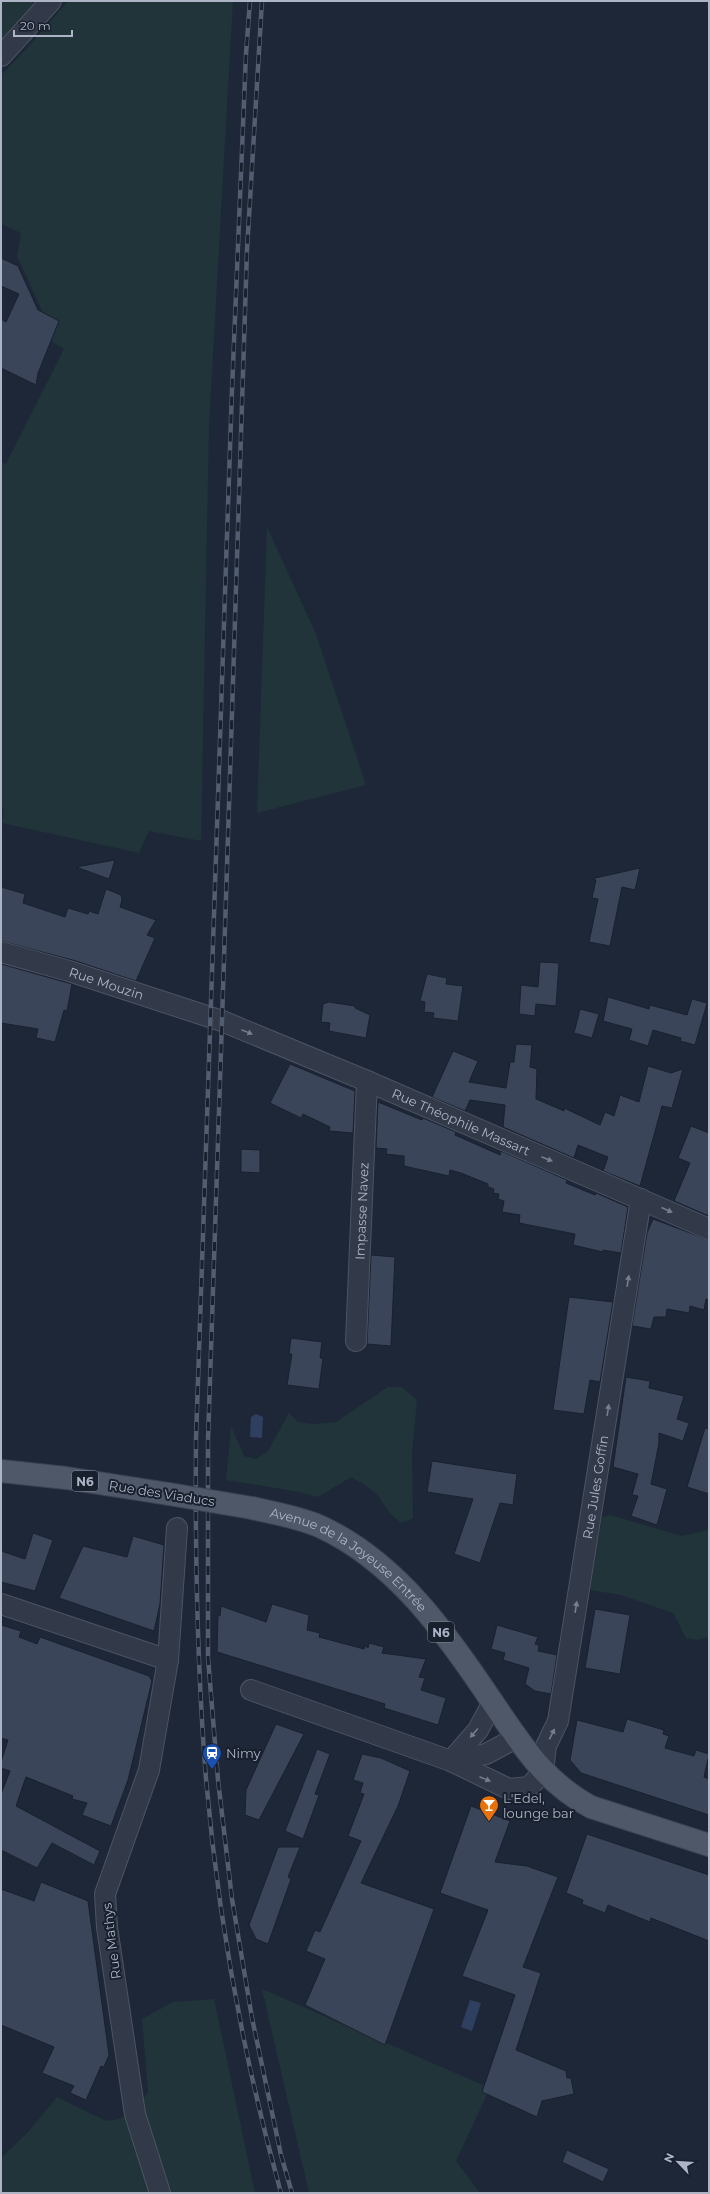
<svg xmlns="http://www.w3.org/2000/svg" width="710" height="2194" font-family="Montserrat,sans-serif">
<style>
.green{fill:#203439}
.water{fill:#2f3f5f}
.building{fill:#3a4559;stroke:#19212f}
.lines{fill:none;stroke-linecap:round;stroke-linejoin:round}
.street-casing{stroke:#4c5464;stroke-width:22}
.primary-casing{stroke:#3b4352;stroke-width:24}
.street{stroke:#323949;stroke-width:20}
.primary{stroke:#4f5869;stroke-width:22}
.rail-casing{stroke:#535d70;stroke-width:4.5}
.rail{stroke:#181f2d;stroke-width:3;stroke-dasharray:9;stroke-linecap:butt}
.primary-bridge-casing{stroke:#3b4352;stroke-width:24;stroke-linecap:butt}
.primary-bridge{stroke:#4f5869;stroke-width:22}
.oneway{fill:#757d8e}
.labels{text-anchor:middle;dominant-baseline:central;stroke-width:4;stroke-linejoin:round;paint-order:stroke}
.shield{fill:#181f2d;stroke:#808798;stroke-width:1}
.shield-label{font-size:12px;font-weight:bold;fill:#acb4c6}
.street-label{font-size:13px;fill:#acb4c6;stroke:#181f2d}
.poi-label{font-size:13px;fill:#acb4c6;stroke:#181f2d;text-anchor:start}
</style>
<rect width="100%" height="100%" fill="#1e2738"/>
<path class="green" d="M 1,1 L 34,1 L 33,3 L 37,17 L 1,56 Z
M 68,1 L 233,1 L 209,424 L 201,841 L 149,831 L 139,853 L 2,823 L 4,809 L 1,808 L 1,462 L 6,464 L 64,349 L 52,342 L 53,335 L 17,256 L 21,233 L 1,224 L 1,75 L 29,46 Z
M 267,527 L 316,634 L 366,785 L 257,813 Z
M 388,1387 L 402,1387 L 417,1400 L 412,1454 L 413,1518 L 402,1523 C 386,1513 386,1504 375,1493 C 368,1486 360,1482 351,1477 L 318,1497 L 299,1492 L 226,1480 L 231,1426 L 244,1456 L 256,1459 L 268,1451 L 289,1413 L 298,1422 L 315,1424 L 336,1422 Z
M 610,1515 L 682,1536 L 709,1530 L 709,1636 C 701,1641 695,1640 686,1638 L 673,1613 L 621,1595 L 590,1590 L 602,1517 Z
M 262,1989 L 490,2088 L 456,2161 L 480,2193 L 309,2193 Z
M 214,1999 L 255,2193 L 1,2193 L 1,2158 L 29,2131 L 57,2097 L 104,2120 L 110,2121 L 135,2114 L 148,2091 L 142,2019 L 173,2002 Z"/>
<path class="water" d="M 256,1414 L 263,1417 L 262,1438 L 250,1437 L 251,1417 Z
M 470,2000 L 481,2003 L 472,2031 L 461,2027 Z"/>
<path class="building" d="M 1,258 L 18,266 L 38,310 L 59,321 L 38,373 L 36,385 L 1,368 L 1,319 L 6,322 L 19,294 L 1,286 Z
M 115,860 L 109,879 L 76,867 Z
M 640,868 L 635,890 L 622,887 L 610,946 L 589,942 L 598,899 L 592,898 L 596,880 L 591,879 Z
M 1,887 L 25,894 L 23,903 L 65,917 L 68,908 L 88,914 L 89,911 L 98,914 L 106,889 L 121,895 L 122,900 L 120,907 L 156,920 L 147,935 L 155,938 L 136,981 L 76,961 L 1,941 Z
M 540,962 L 559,963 L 556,1006 L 536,1004 L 535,1016 L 519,1014 L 521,985 L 538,987 Z
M 1,964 L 72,984 L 67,1011 L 64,1010 L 55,1042 L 36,1038 L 38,1029 L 1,1023 Z
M 427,974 L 447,978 L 446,984 L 463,986 L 458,1021 L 433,1018 L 434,1013 L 424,1012 L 425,1002 L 420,1001 Z
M 608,997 L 649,1009 L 650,1005 L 687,1015 L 692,999 L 707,1003 L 695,1045 L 680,1041 L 681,1038 L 653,1030 L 648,1046 L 629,1040 L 632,1029 L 603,1021 Z
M 329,1002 L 355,1006 L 355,1008 L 370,1015 L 366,1038 L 329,1031 L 330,1023 L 321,1022 L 323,1004 Z
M 580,1009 L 599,1014 L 592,1038 L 574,1033 Z
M 516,1044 L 532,1045 L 530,1067 L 537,1069 L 536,1099 L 564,1111 L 564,1108 L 600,1125 L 605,1112 L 614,1116 L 620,1095 L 639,1102 L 648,1066 L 671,1073 L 683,1069 L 672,1108 L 662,1106 L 640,1186 L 603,1171 L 608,1157 L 578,1145 L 574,1158 L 503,1127 L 505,1105 L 470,1100 L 465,1111 L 432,1097 L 453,1051 L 478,1061 L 469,1082 L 506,1088 L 510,1062 L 514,1062 Z
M 290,1064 L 355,1091 L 353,1133 L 329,1131 L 330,1127 L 303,1114 L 301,1118 L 270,1103 Z
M 378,1102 L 422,1120 L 423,1118 L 456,1132 L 455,1135 L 500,1155 L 501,1151 L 567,1180 L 566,1183 L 595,1195 L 596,1193 L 628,1207 L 621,1253 L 603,1250 L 603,1252 L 573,1245 L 575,1234 L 519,1223 L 520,1215 L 502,1212 L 504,1201 L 498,1199 L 499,1194 L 493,1193 L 494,1189 L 488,1187 L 488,1184 L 461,1173 L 450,1170 L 449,1176 L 404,1166 L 404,1156 L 386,1154 L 387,1149 L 376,1148 Z
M 691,1126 L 709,1133 L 709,1216 L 674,1201 L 690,1163 L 678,1158 Z
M 241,1149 L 260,1150 L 260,1173 L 241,1172 Z
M 653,1219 L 709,1240 L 709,1300 L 706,1299 L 704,1310 L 690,1306 L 689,1313 L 667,1309 L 666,1317 L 654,1317 L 651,1329 L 632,1326 L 647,1233 Z
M 371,1255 L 395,1257 L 391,1346 L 367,1344 Z
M 569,1297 L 613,1302 L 600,1382 L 590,1380 L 584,1414 L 553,1410 Z
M 291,1338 L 322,1342 L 320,1358 L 323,1358 L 319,1389 L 287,1385 L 292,1354 L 289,1354 Z
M 626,1377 L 650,1381 L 649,1388 L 684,1396 L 677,1419 L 689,1423 L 683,1441 L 659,1433 L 659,1443 L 651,1484 L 667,1489 L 657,1525 L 631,1516 L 638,1496 L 632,1495 L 638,1474 L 613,1467 Z
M 705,1428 L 709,1429 L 709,1494 L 687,1487 Z
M 432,1461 L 517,1474 L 513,1505 L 500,1503 L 480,1563 L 454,1554 L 473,1499 L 427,1492 Z
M 33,1533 L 53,1540 L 35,1591 L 1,1582 L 1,1551 L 25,1559 Z
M 133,1536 L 164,1545 L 160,1604 L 154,1631 L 59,1598 L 83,1546 L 127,1557 Z
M 272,1604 L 309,1615 L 307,1630 L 320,1633 L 319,1637 L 364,1649 L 365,1646 L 368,1648 L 369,1643 L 384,1647 L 382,1653 L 426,1659 L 419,1677 L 425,1678 L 421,1690 L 446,1698 L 438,1725 L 384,1708 L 385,1704 L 217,1652 L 218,1615 L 220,1616 L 221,1606 L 266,1622 Z
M 595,1609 L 630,1615 L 620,1674 L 585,1668 Z
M 1,1625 L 21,1631 L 19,1637 L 37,1644 L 40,1637 L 149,1676 L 152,1681 L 128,1780 L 111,1826 L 82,1815 L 87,1803 L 72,1799 L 73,1796 L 26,1777 L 16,1806 L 100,1851 L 94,1865 L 52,1843 L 37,1868 L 1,1850 L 1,1794 L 10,1771 L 1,1768 L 1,1762 L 8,1740 L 1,1738 Z
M 497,1625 L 538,1637 L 535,1644 L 539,1645 L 538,1651 L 557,1655 L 551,1694 L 535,1691 L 525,1684 L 529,1668 L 503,1660 L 505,1653 L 491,1649 Z
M 627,1719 L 664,1730 L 663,1734 L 669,1736 L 665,1748 L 694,1756 L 696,1750 L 709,1754 L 704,1777 L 709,1779 L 709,1815 L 581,1773 L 570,1760 L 577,1720 L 623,1732 Z
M 276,1724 L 304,1734 L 259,1820 L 245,1815 L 246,1790 Z
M 317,1749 L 330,1754 L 315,1794 L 319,1795 L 303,1839 L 285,1831 Z
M 362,1754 L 381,1758 L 410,1771 L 398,1806 L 361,1883 L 434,1909 L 385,2045 L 305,2005 L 325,1959 L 306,1951 L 315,1930 L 320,1932 L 361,1841 L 348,1836 L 364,1794 L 360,1793 L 363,1783 L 353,1780 Z
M 471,1806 L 510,1821 L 495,1862 L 527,1866 L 558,1877 L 523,1967 L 541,1973 L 516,2050 L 566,2071 L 567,2078 L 571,2078 L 574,2094 L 542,2101 L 537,2117 L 482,2092 L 515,1995 L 462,1976 L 488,1910 L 440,1893 Z
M 587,1834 L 709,1875 L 709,1941 L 651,1918 L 650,1922 L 608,1905 L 605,1913 L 582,1904 L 583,1900 L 566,1893 Z
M 278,1847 L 300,1847 L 288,1877 L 291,1879 L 268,1944 L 256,1939 L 249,1925 Z
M 41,1882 L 88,1901 L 109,2055 L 104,2067 L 101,2066 L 86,2100 L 70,2093 L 74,2086 L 42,2073 L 54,2047 L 1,2025 L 1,1889 L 34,1901 Z
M 567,2150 L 609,2169 L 603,2182 L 562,2162 Z"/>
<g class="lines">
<g class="street-casing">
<g id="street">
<path d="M 1,56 L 51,1"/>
<path id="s1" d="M 1,952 L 69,971 L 222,1021 L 367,1081 L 709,1229"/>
<path id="s2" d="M 356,1341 L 367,1081"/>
<path d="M 1,1604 L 168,1660"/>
<path id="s3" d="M 251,1690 L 451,1761 L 509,1789 L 529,1787 L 543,1772 L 546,1746 L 558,1721 L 641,1199"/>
<path d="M 451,1761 L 478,1730 L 493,1702"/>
<path d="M 451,1761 L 486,1754 L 516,1738"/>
<path d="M 160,2193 L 135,2114 L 107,1927 L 105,1894 L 149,1770 L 168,1660 L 177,1528"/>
</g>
</g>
<g class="primary-casing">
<g id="primary">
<path d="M 1,1471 L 66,1478 L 169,1494"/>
<path id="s4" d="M 252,1508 C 274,1513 298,1517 319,1526 C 396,1561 447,1634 493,1703 C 522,1745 544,1782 591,1807 L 709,1845"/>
</g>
</g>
<use href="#street" class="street"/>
<use href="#primary" class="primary"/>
<g class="rail-casing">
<path id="rail" d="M 250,1 L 246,54 L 232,390 L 196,1439 C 195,1552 197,1666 206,1779 C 218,1917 244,2060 281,2193
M 262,1 L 247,250 L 222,1021 L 208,1440 L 208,1658 L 218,1780 L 232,1899 L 252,2018 L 281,2155 L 292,2193"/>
</g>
<use href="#rail" class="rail"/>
<g class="primary-bridge-casing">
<path id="primary-bridge" d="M 169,1494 L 252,1508"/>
</g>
<use href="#primary-bridge" class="primary-bridge"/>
</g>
<defs><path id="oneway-solid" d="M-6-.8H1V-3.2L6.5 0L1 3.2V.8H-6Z"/></defs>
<g class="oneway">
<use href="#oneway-solid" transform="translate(247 1032) rotate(22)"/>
<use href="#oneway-solid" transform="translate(547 1159) rotate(23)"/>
<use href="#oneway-solid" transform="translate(667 1210) rotate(24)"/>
<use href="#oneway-solid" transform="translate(628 1281) rotate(-81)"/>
<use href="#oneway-solid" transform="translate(608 1410) rotate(-81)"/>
<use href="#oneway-solid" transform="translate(576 1607) rotate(-81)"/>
<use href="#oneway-solid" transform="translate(474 1733) rotate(130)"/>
<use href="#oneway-solid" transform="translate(552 1734) rotate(-64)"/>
<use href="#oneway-solid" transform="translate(485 1779) rotate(22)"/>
</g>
<defs>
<g id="station-pin" transform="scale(1)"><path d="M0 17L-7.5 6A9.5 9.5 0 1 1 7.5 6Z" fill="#1a4fb4" stroke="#181f2d"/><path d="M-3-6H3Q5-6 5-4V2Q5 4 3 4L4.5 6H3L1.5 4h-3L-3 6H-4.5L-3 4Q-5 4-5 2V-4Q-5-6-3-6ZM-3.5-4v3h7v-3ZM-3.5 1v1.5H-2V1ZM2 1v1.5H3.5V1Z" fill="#fff"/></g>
<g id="bar-pin" transform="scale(1)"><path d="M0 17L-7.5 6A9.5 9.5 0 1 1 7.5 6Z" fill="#e8710a" stroke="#181f2d"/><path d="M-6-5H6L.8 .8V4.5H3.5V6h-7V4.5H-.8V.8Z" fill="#fff"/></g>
</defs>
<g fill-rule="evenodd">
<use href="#station-pin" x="212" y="1753"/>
<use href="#bar-pin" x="489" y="1805"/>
</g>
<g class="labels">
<g class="shield">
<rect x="72" y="1471" width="26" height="20" rx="3"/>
<rect x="428" y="1622" width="26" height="20" rx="3"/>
</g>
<g class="shield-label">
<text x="85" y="1481">N6</text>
<text x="441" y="1632">N6</text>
</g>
<g class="street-label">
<text stroke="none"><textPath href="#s1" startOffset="110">Rue Mouzin</textPath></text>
<text stroke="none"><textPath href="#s1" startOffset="491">Rue Théophile Massart</textPath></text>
<text stroke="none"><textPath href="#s2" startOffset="130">Impasse Navez</textPath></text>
<text stroke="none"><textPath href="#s3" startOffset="608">Rue Jules Goffin</textPath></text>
<text transform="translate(162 1493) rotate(9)">Rue des Viaducs</text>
<text stroke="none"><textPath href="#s4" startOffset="112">Avenue de la Joyeuse Entrée</textPath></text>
<text transform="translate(111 1941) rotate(-97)">Rue Mathys</text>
</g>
<g class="poi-label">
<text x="226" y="1753">Nimy</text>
<text x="503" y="1798">L'Edel,<tspan x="503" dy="15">lounge bar</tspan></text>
</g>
</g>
<rect width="710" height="2194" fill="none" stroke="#acb4c6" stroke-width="4"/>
<g transform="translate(678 2162) rotate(295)" stroke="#181f2d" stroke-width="3" paint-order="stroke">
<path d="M0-3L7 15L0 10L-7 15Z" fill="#acb4c6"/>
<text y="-6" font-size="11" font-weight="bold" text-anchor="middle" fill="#acb4c6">N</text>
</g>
<path d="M14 30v6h58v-6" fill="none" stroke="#acb4c6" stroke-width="2"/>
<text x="20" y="30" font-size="12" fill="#acb4c6" stroke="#181f2d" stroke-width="3" paint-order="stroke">20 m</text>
</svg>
